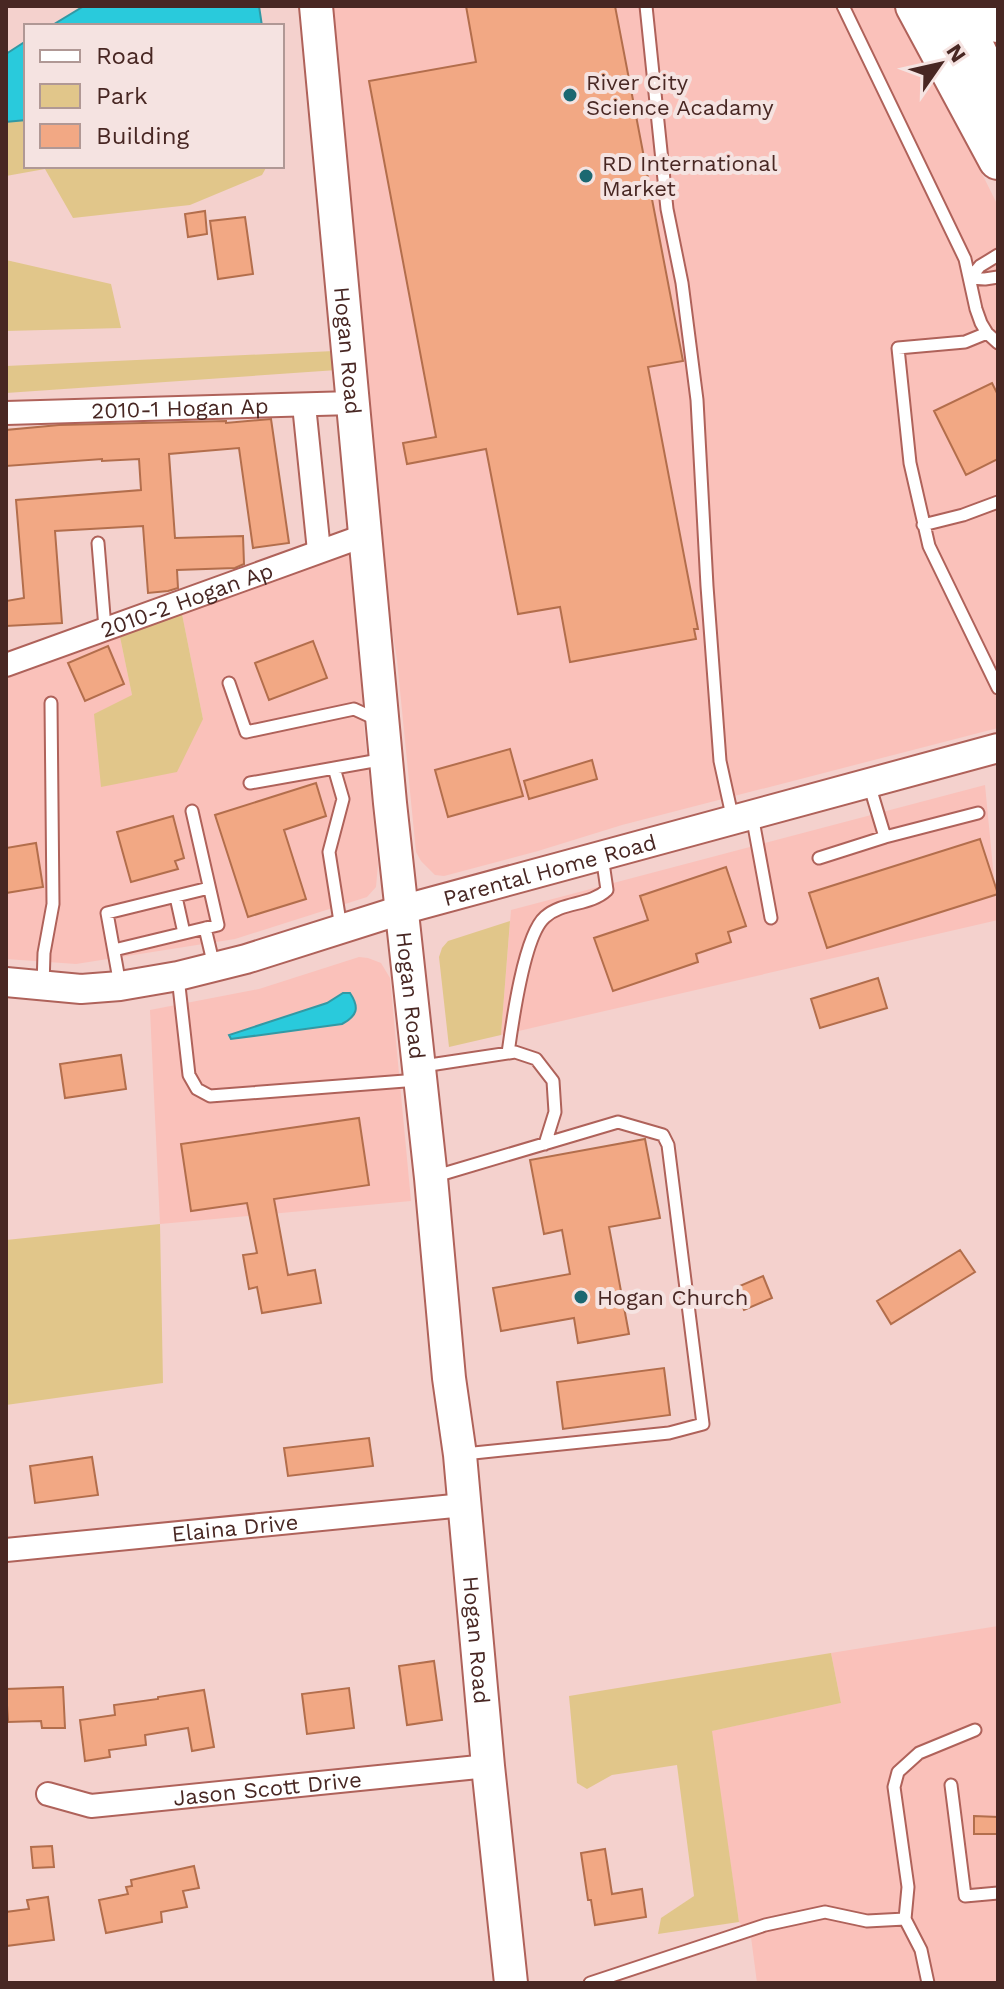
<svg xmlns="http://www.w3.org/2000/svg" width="1004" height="1989" font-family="'Work Sans',sans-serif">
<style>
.built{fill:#fac1ba;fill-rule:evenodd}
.green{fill:#e1c68a}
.water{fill:#29cadc;stroke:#3299a4;stroke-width:2}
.building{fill:#f2a884;stroke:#b36e4c;stroke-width:2}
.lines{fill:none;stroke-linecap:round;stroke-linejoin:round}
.service-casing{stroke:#af625a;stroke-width:15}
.minor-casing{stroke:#af625a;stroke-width:26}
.tertiary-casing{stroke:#af625a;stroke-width:32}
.secondary-casing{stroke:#af625a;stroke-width:36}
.trunk-casing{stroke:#af625a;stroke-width:42}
.motorway-casing{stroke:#af625a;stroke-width:44}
.service{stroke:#fff;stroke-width:11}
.minor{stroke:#fff;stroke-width:22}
.tertiary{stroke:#fff;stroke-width:28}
.secondary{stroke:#fff;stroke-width:32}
.trunk{stroke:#fff;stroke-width:38}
.motorway{stroke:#fff;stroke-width:40}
.poi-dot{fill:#1c6871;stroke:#f5e3e1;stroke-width:3}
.labels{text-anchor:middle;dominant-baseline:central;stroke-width:8;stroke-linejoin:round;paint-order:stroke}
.poi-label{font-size:22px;fill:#482723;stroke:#f5e3e1;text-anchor:start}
.street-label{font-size:22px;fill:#482723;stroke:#f5e3e1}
</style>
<rect width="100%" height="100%" fill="#f4d1cd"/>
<path class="built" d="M 329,6 L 899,6 L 998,206 L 998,728 L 622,825 L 538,851 L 444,876 L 435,875 L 421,861 L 416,852 L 397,660 L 376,531 Z
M 352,551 L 364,728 L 378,864 L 376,887 L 367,897 L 235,939 L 76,964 L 6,959 L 6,677 L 23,673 L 120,637 L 132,695 L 203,719 L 182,614 Z
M 985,785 L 998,920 L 501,1035 L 511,910 Z
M 359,957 L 368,958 L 381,963 L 390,978 L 411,1201 L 160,1224 L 150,1010 L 259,989 ZM 327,1003 L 342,1024 L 232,1038 L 230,1036 Z
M 998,1626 L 998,1983 L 757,1983 L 751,1937 L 739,1922 L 711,1731 L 841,1703 L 831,1653 Z"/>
<path class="green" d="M 26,120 L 26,166 L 267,166 L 262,175 L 190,205 L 73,218 L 45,169 L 6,176 L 6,122 Z
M 6,260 L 111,284 L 121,328 L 6,331 Z
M 334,351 L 337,370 L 6,393 L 6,366 Z
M 182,614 L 203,719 L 177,772 L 101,787 L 94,714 L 132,695 L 120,637 Z
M 510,921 L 501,1035 L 449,1047 L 439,957 L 442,948 L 448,941 Z
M 160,1224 L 163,1383 L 6,1405 L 6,1240 Z
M 831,1653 L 841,1703 L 712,1731 L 739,1922 L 658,1934 L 661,1918 L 694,1896 L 677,1765 L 612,1775 L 587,1789 L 577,1783 L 569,1696 Z"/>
<path class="water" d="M 84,6 L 259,6 L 262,26 L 51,26 Z
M 26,41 L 26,120 L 6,122 L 6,54 Z
M 343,993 L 350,993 C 360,1008 357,1016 342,1024 L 231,1039 L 229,1035 L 327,1003 Z"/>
<path class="building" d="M 466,6 L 615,6 L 683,361 L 648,367 L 698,629 L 694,629 L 696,639 L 570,662 L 560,607 L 518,614 L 486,449 L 407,464 L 403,443 L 436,437 L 369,81 L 476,62 Z
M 205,211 L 207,234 L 188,237 L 185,214 Z
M 245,217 L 253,274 L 218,279 L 210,221 Z
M 992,383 L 998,395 L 998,459 L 966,475 L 934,411 Z
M 271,419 L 289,543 L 253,548 L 239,448 L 169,454 L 175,538 L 243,536 L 244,564 L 235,568 L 177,570 L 178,588 L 168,591 L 148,593 L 143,526 L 55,531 L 62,623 L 6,626 L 6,601 L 24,598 L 16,500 L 141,490 L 139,459 L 102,461 L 102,459 L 6,466 L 6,430 L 59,425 L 226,421 L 226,423 Z
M 313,641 L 327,678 L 269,700 L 255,663 Z
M 108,646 L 124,684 L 85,701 L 68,663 Z
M 510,749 L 523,796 L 448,817 L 435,770 Z
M 592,760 L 597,779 L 529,799 L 524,781 Z
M 316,783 L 326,816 L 284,830 L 306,899 L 248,917 L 215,815 Z
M 173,816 L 184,858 L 175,861 L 178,869 L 131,882 L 117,832 Z
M 980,839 L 998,894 L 827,948 L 809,893 Z
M 36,843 L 43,887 L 6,893 L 6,848 Z
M 726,867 L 746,926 L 728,932 L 731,942 L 696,954 L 698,962 L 613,991 L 594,938 L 648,920 L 640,896 Z
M 878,978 L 887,1008 L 820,1028 L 811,999 Z
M 121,1055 L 126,1089 L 65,1098 L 60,1064 Z
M 359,1118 L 369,1185 L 274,1199 L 288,1275 L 315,1270 L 321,1303 L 262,1313 L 257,1287 L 249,1289 L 243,1255 L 257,1253 L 247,1203 L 191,1211 L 181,1144 Z
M 645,1139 L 660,1218 L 609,1227 L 629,1334 L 578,1343 L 574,1318 L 501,1331 L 493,1288 L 570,1274 L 562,1230 L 544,1234 L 530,1160 Z
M 960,1250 L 975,1272 L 891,1324 L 877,1301 Z
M 763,1276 L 772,1298 L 744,1310 L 735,1288 Z
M 664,1368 L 670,1415 L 563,1429 L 557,1382 Z
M 369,1438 L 373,1466 L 288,1476 L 284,1448 Z
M 92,1457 L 98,1495 L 35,1503 L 30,1466 Z
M 434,1661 L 442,1720 L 407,1725 L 399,1666 Z
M 63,1687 L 65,1728 L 42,1728 L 41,1721 L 8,1722 L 6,1689 Z
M 349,1688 L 354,1728 L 307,1734 L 302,1694 Z
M 204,1690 L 214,1747 L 192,1751 L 188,1728 L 145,1735 L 146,1745 L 109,1750 L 110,1757 L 85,1761 L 80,1720 L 115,1715 L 114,1705 L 158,1699 L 158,1697 Z
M 974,1816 L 998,1817 L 998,1834 L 974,1834 Z
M 52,1846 L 54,1867 L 33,1868 L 31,1847 Z
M 605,1849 L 612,1894 L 642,1889 L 646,1917 L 595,1925 L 591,1900 L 588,1900 L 581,1853 Z
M 194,1866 L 199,1888 L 183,1891 L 187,1907 L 161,1912 L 162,1922 L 106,1933 L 99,1900 L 128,1894 L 126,1887 L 132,1886 L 131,1880 Z
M 48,1897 L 54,1940 L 6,1946 L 6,1912 L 29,1909 L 27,1900 Z"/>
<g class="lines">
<g class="service-casing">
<path id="service" d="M 646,6 L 667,209 L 682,283 L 697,400 L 707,586 L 720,761 L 733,820
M 843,6 L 965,259 L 976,309 L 981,323 L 987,333 L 998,343
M 970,278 L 980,266 L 998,255
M 970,278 L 985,279 L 998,277
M 987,333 L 965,342 L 898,348 L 910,463 L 929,546 L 998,688
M 923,525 L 963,515 L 998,502
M 98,543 L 105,628
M 229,683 L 246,732 L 354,709 L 378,720
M 334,768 L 343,799 L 329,852 L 341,928
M 250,783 L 385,759
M 869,784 L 885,837 L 978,813
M 752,815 L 771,918
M 819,858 L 885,837
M 176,897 L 184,933
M 205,928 L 214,966
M 114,950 L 218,925 L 192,811
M 178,977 L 189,1075 L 197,1089 L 210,1096 L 418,1080
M 120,985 L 107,913 L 209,888
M 43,986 L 44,953 L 53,904 L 51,703
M 508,1053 C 512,1024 524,935 545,917 C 563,901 590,906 607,890 L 602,856
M 423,1066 L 515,1052 L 536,1059 L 553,1081 L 555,1112 L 545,1144
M 436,1176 L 618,1122 L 663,1135 L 668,1145 L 703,1424 L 669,1433 L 464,1454
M 951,1785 L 965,1896 L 998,1893
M 905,1919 L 908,1887 L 894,1787 L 898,1772 L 919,1753 L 975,1730
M 590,1983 L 765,1925 L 825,1912 L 867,1921 L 905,1919 L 921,1950 L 928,1983"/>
</g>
<g class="minor-casing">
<g id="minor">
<path d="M 304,405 L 319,551"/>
<path id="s1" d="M 6,413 L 353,403"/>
<path id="s2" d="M 6,665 L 366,535"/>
<path id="s3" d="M 6,1550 L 464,1505"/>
<path id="s4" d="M 48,1794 L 91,1806 L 488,1766"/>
</g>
</g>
<g class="tertiary-casing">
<g id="tertiary">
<path id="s5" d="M 6,982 L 81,989 L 120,986 L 178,976 L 246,959 L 401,910 L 998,748"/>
</g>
</g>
<g class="secondary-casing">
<g id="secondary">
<path id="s6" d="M 316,6 L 390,803 L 431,1178 L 449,1378 L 460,1455 L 488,1766 L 511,1983"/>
</g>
</g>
<g class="trunk-casing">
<path id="trunk" d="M 915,6 L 998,160"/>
</g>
<g class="motorway-casing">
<path id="motorway" d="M 954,6 L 998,98
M 990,6 L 998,22"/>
</g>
<use href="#service" class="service"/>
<use href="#minor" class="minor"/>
<use href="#tertiary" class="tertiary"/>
<use href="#secondary" class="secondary"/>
<use href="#trunk" class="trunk"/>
<use href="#motorway" class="motorway"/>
</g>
<g class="poi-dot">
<circle cx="570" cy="95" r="8"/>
<circle cx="586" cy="176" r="8"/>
<circle cx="581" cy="1297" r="8"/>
</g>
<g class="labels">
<g class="poi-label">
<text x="586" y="82">River City<tspan x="586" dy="25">Science Acadamy</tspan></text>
<text x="602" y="163">RD International<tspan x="602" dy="25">Market</tspan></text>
<text x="597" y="1297">Hogan Church</text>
</g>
<g class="street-label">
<text stroke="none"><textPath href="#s6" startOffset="346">Hogan Road</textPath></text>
<text stroke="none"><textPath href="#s1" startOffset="174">2010-1 Hogan Ap</textPath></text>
<text stroke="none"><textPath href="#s2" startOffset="192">2010-2 Hogan Ap</textPath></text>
<text stroke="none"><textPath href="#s5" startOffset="560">Parental Home Road</textPath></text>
<text stroke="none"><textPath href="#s6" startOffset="994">Hogan Road</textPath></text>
<text stroke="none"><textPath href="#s3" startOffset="230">Elaina Drive</textPath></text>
<text stroke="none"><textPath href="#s6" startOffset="1642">Hogan Road</textPath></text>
<text stroke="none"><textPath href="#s4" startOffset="222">Jason Scott Drive</textPath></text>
</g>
</g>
<rect width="1004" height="1989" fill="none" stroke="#482723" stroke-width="16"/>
<rect x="24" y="24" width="260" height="144" fill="#f5e3e1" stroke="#b09895" stroke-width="2"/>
<rect x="40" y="50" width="40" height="12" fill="#ffffff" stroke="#b09895" stroke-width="2"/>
<text x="96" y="64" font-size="24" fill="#482723">Road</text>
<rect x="40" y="84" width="40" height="24" fill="#e1c68a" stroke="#b09895" stroke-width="2"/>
<text x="96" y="104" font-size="24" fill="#482723">Park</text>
<rect x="40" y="124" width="40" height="24" fill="#f2a884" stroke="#b09895" stroke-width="2"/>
<text x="96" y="144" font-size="24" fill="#482723">Building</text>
<g transform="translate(940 64) rotate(56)" stroke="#f5e3e1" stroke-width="6" paint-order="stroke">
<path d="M0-6L14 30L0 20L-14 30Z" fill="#482723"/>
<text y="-12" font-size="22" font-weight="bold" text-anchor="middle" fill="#482723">N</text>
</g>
</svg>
